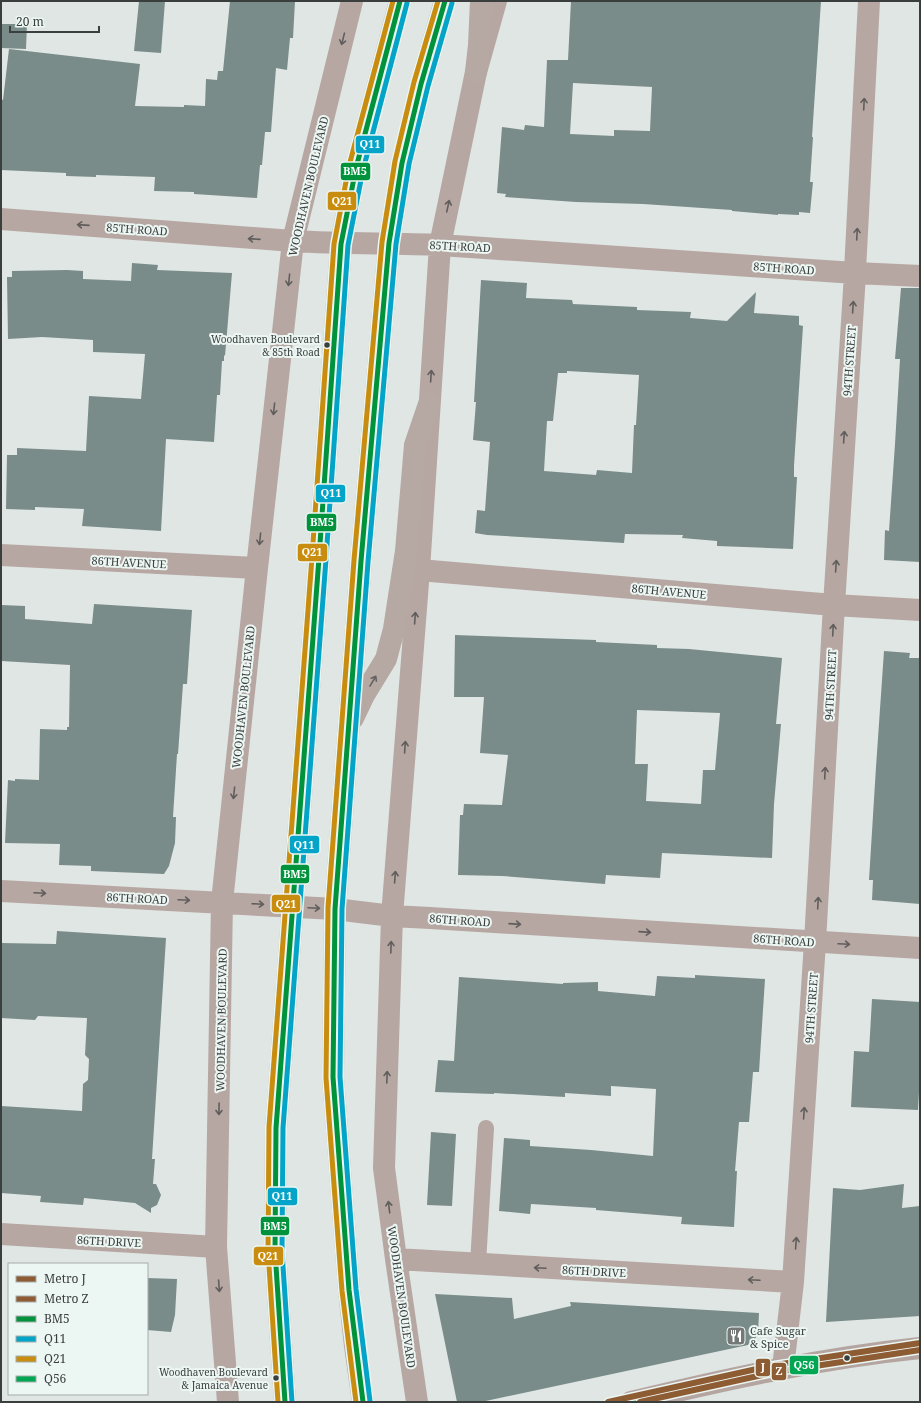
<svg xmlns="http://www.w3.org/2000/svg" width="921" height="1403" font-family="'Noto Serif',serif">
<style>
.building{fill:#798c89;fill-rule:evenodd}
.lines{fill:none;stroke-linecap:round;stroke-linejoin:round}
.lane{stroke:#b7a7a3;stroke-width:16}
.street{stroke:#b7a7a3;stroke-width:22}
.secondary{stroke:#b5a5a1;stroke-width:22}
.primary{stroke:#b6a9a3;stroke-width:22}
.bus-1-casing{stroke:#ecf6f3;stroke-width:8}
.bus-2-casing{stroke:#ecf6f3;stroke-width:8}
.bus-3-casing{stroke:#ecf6f3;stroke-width:8}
.bus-4-casing{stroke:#ecf6f3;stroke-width:8}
.bus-1{stroke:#00933c;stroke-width:5}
.bus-2{stroke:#03a4c7;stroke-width:5}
.bus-3{stroke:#c88c0f;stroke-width:5}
.bus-4{stroke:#00a651;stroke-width:5}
.metro-1-casing{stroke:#ecf6f3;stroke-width:9}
.metro-2-casing{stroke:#ecf6f3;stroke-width:9}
.metro-1{stroke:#8e5c33;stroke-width:6}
.metro-2{stroke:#8e5c33;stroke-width:6}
.oneway{stroke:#605e5c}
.oneway2{stroke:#656361}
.bus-dot{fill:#3a3e3d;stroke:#ecf6f3;stroke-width:1.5}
.labels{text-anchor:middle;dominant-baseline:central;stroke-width:4;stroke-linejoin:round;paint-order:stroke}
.bus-label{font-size:10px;fill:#3a3e3d;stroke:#ecf6f3;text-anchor:end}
.street-label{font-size:11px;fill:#3a3e3d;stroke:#ecf6f3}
.poi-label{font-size:11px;fill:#3a3e3d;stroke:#ecf6f3;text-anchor:start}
.line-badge{stroke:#ecf6f3;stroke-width:1.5}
.badge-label{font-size:11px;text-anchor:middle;font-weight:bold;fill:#fff}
</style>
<rect width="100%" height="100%" fill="#e0e6e4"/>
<path class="building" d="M 139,1 L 165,1 L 161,53 L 134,51 Z
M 230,1 L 295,1 L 293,38 L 290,38 L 287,70 L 276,68 L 271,132 L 265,132 L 262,165 L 260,165 L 257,198 L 194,194 L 194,192 L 154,191 L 155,177 L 96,175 L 96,177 L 66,176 L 66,173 L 1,170 L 1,99 L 3,100 L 9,49 L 140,64 L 135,106 L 184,107 L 184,105 L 205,106 L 206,79 L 217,80 L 218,71 L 223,71 Z
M 571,1 L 821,1 L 812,137 L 813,137 L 810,182 L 813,182 L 810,213 L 799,212 L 799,215 L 778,214 L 778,215 L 732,211 L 732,210 L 643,204 L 576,202 L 505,197 L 506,194 L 497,193 L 502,127 L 524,130 L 525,125 L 544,127 L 547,60 L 568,60 ZM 573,83 L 652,87 L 650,131 L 614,130 L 614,136 L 570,134 Z
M 2,24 L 27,24 L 26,49 L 1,48 Z
M 132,263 L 158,265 L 157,270 L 232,273 L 225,356 L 224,355 L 224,361 L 222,361 L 220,395 L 217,395 L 214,442 L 166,439 L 161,531 L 82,526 L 84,509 L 35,507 L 35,510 L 6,509 L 7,455 L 17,455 L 17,448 L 86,451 L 89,396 L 141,399 L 145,354 L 93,352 L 93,340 L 42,337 L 8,339 L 7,277 L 12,277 L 12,271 L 67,270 L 83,271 L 83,279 L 131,281 Z
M 481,280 L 527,283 L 526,298 L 572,300 L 573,304 L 637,307 L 637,310 L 691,312 L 690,318 L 727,321 L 756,292 L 754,313 L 799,316 L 799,325 L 803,326 L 794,466 L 794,477 L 797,477 L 793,549 L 717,546 L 717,541 L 682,538 L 683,535 L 625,534 L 624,543 L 487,535 L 475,533 L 477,510 L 485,511 L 490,442 L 473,440 L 476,402 L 474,402 ZM 567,371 L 639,375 L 636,425 L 634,425 L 632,473 L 597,470 L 596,475 L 544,471 L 547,421 L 553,421 L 558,373 L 567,373 Z
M 901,288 L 920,288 L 920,562 L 884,560 L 885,530 L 889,531 L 895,444 L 900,359 L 895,359 Z
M 94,604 L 192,610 L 187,684 L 183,684 L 178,754 L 177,754 L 173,817 L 176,817 L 175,843 L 169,866 L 164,874 L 91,871 L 91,866 L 59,865 L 60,844 L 5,843 L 8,780 L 15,781 L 15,779 L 39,780 L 40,729 L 67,730 L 67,727 L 69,727 L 70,665 L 1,661 L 1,605 L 25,606 L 25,619 L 92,624 Z
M 455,635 L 596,640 L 596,642 L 657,645 L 657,648 L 689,649 L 782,658 L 776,724 L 781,724 L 774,804 L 772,858 L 662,853 L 660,878 L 606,875 L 605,884 L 502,876 L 458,875 L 460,815 L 463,815 L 464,804 L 502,805 L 508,755 L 480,753 L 484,697 L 454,697 ZM 637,710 L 720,713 L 715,770 L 703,770 L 701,804 L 646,801 L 648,764 L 635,764 Z
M 884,651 L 910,653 L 909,658 L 920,658 L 920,904 L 872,900 L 873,880 L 869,880 L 876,767 Z
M 57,931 L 166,938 L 152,1159 L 155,1159 L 153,1184 L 156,1184 L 161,1195 L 157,1205 L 151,1208 L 151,1213 L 135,1203 L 84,1198 L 83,1205 L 40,1202 L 41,1196 L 1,1193 L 1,1106 L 82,1111 L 83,1084 L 88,1080 L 89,1059 L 85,1055 L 87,1018 L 38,1016 L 35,1020 L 1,1018 L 1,943 L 56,944 Z
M 695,975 L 765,979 L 759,1072 L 753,1072 L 749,1122 L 739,1122 L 735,1171 L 737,1171 L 734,1227 L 681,1224 L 682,1217 L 596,1210 L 596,1208 L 531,1204 L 530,1214 L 499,1211 L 504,1138 L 530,1140 L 530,1146 L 591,1150 L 653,1156 L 656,1089 L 611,1086 L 611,1096 L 565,1093 L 565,1097 L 494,1093 L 494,1094 L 435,1092 L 438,1060 L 454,1061 L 459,977 L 563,984 L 563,983 L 598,982 L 598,991 L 655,996 L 657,976 L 695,978 Z
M 872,999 L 920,1002 L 920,1074 L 918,1110 L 851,1107 L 854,1051 L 869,1052 Z
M 431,1132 L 456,1134 L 452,1206 L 427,1205 Z
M 904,1184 L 902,1208 L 920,1206 L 920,1316 L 826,1322 L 833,1188 L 860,1190 Z
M 147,1278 L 177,1279 L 175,1315 L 171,1332 L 147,1330 Z
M 435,1294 L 512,1298 L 514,1319 L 571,1306 L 570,1302 L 759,1313 L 758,1333 L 754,1341 L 748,1345 L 481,1402 L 457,1402 Z"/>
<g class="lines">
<path class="lane" d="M 478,1264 L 486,1128"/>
<path class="street" d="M 1,219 L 293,241 C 342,244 391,243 440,245 L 855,273 L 920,276
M 1,555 L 257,568
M 419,570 L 834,605 L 920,610
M 1,891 L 335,909 L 392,916 L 430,918 L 920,948
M 1,1234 L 216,1247
M 396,1259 L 793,1282
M 783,1368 L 793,1282 L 815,942 L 834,605 L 854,290 L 869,1
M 228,1402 L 216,1247 L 222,902 L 257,568 L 293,241 L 352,1
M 417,1402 L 396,1259 L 384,1168 L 392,916 L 419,570 L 440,245 L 476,72 L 496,1"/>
<path class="secondary" d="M 631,1402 C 726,1379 822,1358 920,1348"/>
<path class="primary" d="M 476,72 L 479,45 L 481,1
M 353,718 L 364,695 L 386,659 L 394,629 L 406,551 L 415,445 L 429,404
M 285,1402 L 275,1251 L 276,1128 L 319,558 L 341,244 L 356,168 L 400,1
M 363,1402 L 355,1346 L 349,1290 L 333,1077 L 335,909 L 361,561 L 389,243 L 402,163 L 421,84 L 445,1"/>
<g class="bus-1-casing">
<path id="bus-1" d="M 285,1402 L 275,1251 L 276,1128 L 319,558 L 341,244 L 356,168 L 400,1
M 363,1402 L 349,1290 L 333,1077 L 335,909 L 361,561 L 389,243 L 402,163 L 421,84 L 445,1"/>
</g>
<g class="bus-2-casing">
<path id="bus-2" d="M 370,1401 L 356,1289 L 340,1077 L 342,909 L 368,562 L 396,244 L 409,164 L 428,86 L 452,3
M 292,1402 L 282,1251 L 283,1128 L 326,559 L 348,245 L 363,170 L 407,3"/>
</g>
<g class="bus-3-casing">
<path id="bus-3" d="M 278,1402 L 268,1251 L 269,1127 L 312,557 L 334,244 L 349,166 L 393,1
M 356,1402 L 342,1291 L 326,1078 L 328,908 L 354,560 L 382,242 L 395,161 L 414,82 L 438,1"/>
</g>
<g class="bus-4-casing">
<path id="bus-4" d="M 631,1402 C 727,1379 822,1359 920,1348"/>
</g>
<use href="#bus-1" class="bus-1"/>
<use href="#bus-2" class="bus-2"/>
<use href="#bus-3" class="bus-3"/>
<use href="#bus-4" class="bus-4"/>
<g class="metro-1-casing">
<path id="metro-1" d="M 608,1402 L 775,1365 L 920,1343"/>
</g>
<g class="metro-2-casing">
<path id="metro-2" d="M 640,1402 L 776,1372 L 920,1350"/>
</g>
<use href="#metro-1" class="metro-1"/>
<use href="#metro-2" class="metro-2"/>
</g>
<defs><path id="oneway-shaft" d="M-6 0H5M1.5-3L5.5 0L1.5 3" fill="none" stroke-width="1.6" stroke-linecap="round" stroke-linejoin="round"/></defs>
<g class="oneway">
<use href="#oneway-shaft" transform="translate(343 39) rotate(104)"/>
<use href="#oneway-shaft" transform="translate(864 104) rotate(-87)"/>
<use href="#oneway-shaft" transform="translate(448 206) rotate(-78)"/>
<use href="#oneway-shaft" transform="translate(83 225) rotate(-176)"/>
<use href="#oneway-shaft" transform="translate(857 234) rotate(-87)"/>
<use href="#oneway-shaft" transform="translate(254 239) rotate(-176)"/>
<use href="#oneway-shaft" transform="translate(289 280) rotate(96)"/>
<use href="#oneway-shaft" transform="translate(853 307) rotate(-86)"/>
<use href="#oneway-shaft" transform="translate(431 376) rotate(-86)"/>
<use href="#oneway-shaft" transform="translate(274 409) rotate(96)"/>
<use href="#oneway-shaft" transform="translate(844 437) rotate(-86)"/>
<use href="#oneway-shaft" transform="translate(260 539) rotate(96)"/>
<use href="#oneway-shaft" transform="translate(836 566) rotate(-86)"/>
<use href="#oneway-shaft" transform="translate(415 618) rotate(-86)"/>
<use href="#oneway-shaft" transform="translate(833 630) rotate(-87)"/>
<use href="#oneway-shaft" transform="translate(405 747) rotate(-86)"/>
<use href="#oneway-shaft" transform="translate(825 773) rotate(-87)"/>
<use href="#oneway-shaft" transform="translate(234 793) rotate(96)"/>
<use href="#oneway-shaft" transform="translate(395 877) rotate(-86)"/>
<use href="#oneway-shaft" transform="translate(40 893) rotate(3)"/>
<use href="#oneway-shaft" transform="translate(184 900) rotate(3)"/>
<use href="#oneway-shaft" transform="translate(818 903) rotate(-87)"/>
<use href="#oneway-shaft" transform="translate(258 904) rotate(3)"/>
<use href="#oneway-shaft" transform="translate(314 908) rotate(3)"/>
<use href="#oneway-shaft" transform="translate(515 924) rotate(4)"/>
<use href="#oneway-shaft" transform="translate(645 932) rotate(4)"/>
<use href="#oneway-shaft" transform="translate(844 944) rotate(3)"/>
<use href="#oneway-shaft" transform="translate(391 947) rotate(-88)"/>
<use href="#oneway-shaft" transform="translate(387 1077) rotate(-88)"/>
<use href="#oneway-shaft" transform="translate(219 1109) rotate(91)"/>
<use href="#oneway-shaft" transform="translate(804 1113) rotate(-86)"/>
<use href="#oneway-shaft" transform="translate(389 1207) rotate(-97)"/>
<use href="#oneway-shaft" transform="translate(796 1243) rotate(-86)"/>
<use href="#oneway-shaft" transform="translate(540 1268) rotate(-177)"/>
<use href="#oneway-shaft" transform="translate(754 1280) rotate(-177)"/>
<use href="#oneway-shaft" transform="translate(219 1286) rotate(86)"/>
</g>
<use class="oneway2" href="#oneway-shaft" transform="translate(373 681) rotate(-59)"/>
<defs>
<g id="restaurant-square" transform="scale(1)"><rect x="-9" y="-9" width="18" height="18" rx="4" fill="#747977" stroke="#ecf6f3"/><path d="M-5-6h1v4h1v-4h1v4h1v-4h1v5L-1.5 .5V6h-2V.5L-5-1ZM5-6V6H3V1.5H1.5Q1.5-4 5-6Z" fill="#fff"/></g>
</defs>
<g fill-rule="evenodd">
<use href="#restaurant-square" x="736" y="1336"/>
</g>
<g class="bus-dot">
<circle cx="327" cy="345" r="3.5"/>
<circle cx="847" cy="1358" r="3.5"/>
<circle cx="276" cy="1378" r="3.5"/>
</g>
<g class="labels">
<g class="bus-label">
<text x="320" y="339">Woodhaven Boulevard<tspan x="320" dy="13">&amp; 85th Road</tspan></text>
<text x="268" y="1372">Woodhaven Boulevard<tspan x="268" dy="13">&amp; Jamaica Avenue</tspan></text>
</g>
<g class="street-label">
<text transform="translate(308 186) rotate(-77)">WOODHAVEN BOULEVARD</text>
<text transform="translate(137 229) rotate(4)">85TH ROAD</text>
<text transform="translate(460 246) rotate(3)">85TH ROAD</text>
<text transform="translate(784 268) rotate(4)">85TH ROAD</text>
<text transform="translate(849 361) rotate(-86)">94TH STREET</text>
<text transform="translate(129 562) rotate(3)">86TH AVENUE</text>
<text transform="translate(669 591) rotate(5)">86TH AVENUE</text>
<text transform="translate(830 685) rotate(-87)">94TH STREET</text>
<text transform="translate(243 697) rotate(-84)">WOODHAVEN BOULEVARD</text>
<text transform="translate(137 898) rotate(3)">86TH ROAD</text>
<text transform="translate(460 920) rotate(4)">86TH ROAD</text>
<text transform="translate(784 940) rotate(4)">86TH ROAD</text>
<text transform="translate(811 1008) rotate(-86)">94TH STREET</text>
<text transform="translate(221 1020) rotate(-89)">WOODHAVEN BOULEVARD</text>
<text transform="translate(109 1241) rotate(3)">86TH DRIVE</text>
<text transform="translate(594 1271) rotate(3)">86TH DRIVE</text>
<text transform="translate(402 1297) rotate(82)">WOODHAVEN BOULEVARD</text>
</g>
<g class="poi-label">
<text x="750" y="1330">Cafe Sugar<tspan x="750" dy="13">&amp; Spice</tspan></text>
</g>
</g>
<g class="line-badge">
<rect x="355" y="135" width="30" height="19" rx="4" fill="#03a4c7"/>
<rect x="340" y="162" width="31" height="19" rx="4" fill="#00933c"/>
<rect x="327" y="191" width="30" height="20" rx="4" fill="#c88c0f"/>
<rect x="315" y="484" width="31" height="19" rx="4" fill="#03a4c7"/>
<rect x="306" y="513" width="31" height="19" rx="4" fill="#00933c"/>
<rect x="297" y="543" width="31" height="19" rx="4" fill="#c88c0f"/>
<rect x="289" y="835" width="31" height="19" rx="4" fill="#03a4c7"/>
<rect x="280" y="864" width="30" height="20" rx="4" fill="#00933c"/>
<rect x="271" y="894" width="30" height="19" rx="4" fill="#c88c0f"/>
<rect x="267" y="1187" width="31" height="19" rx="4" fill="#03a4c7"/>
<rect x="260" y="1216" width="30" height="20" rx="4" fill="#00933c"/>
<rect x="253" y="1246" width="31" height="20" rx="4" fill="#c88c0f"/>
<rect x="789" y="1355" width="30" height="20" rx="4" fill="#00a651"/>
<rect x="755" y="1358" width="16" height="19" rx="4" fill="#8e5c33"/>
<rect x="771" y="1362" width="16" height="19" rx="4" fill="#8e5c33"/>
</g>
<g class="badge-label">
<text x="370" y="148">Q11</text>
<text x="355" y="175">BM5</text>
<text x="342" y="205">Q21</text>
<text x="331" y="497">Q11</text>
<text x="322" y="526">BM5</text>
<text x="312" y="556">Q21</text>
<text x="304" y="849">Q11</text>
<text x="295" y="878">BM5</text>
<text x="286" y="908">Q21</text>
<text x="282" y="1200">Q11</text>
<text x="275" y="1230">BM5</text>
<text x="268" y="1260">Q21</text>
<text x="804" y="1369">Q56</text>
<text x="763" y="1371">J</text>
<text x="779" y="1375">Z</text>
</g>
<rect width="921" height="1403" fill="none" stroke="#3a3e3d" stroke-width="4"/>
<rect x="8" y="1263" width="140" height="132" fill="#ecf6f3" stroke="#a5acaa"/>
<rect x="16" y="1276" width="20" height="6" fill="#8e5c33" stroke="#a5acaa"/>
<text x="44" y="1283" font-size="12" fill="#3a3e3d">Metro J</text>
<rect x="16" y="1296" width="20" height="6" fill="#8e5c33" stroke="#a5acaa"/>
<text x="44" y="1303" font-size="12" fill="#3a3e3d">Metro Z</text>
<rect x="16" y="1316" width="20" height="6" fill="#00933c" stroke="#a5acaa"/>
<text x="44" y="1323" font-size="12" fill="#3a3e3d">BM5</text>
<rect x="16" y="1336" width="20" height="6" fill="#03a4c7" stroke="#a5acaa"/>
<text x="44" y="1343" font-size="12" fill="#3a3e3d">Q11</text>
<rect x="16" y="1356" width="20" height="6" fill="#c88c0f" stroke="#a5acaa"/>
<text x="44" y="1363" font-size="12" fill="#3a3e3d">Q21</text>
<rect x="16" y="1376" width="20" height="6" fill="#00a651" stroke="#a5acaa"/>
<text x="44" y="1383" font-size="12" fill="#3a3e3d">Q56</text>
<path d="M10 26v6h89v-6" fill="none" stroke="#3a3e3d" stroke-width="2"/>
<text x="16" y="26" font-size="12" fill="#3a3e3d" stroke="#ecf6f3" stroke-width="3" paint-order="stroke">20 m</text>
</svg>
